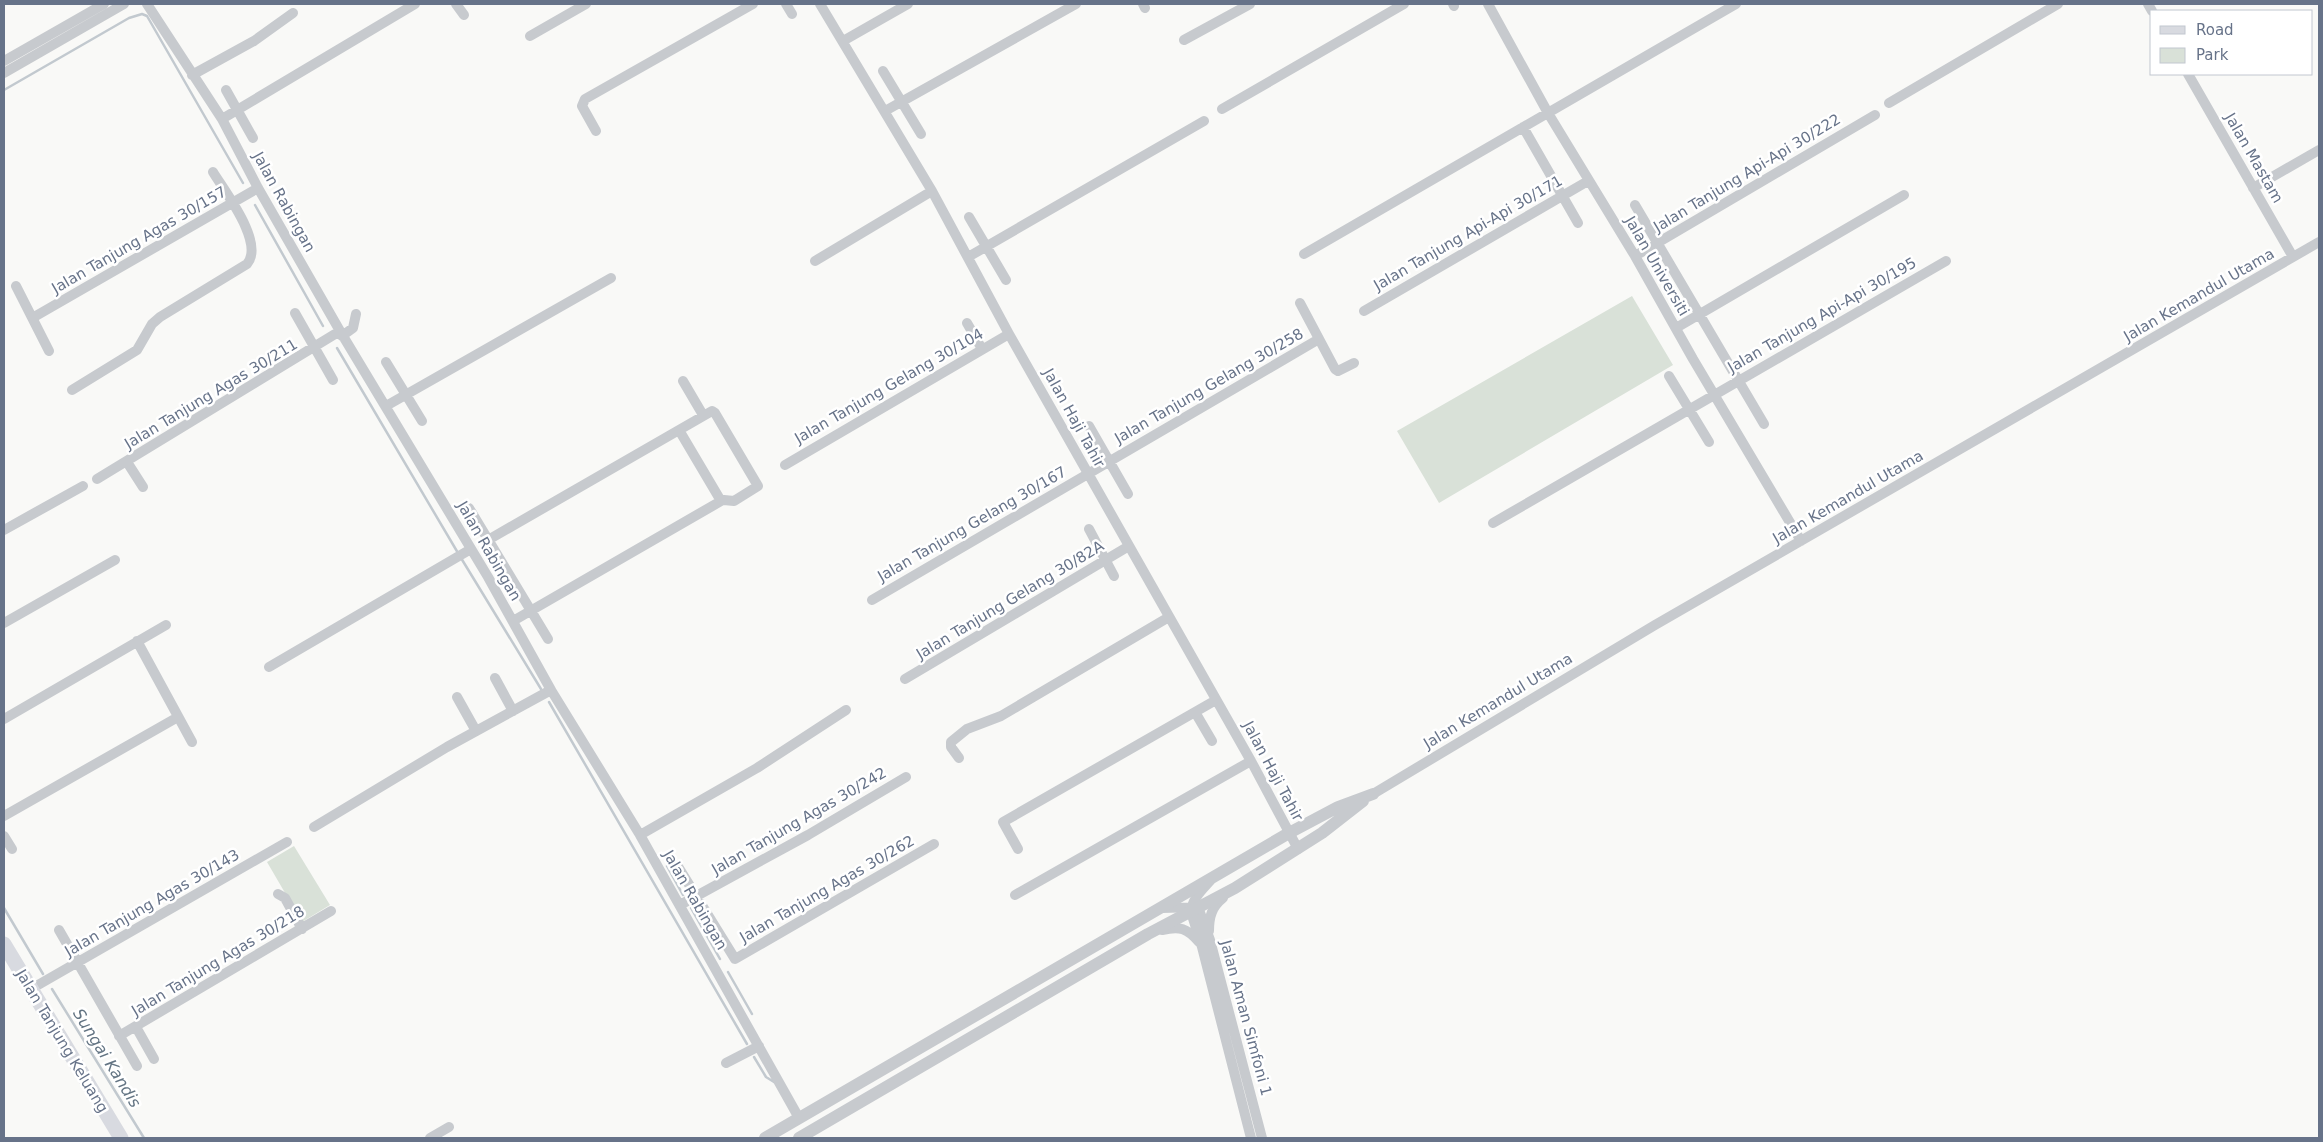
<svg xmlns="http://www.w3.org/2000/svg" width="2323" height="1142" font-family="'DejaVu Sans',sans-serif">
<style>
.green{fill:#d9e1d8}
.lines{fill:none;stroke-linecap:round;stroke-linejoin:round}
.stream{stroke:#c2c9cf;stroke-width:2.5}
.minor{stroke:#c7cace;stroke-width:10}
.tertiary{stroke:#c7cace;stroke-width:12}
.secondary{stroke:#d8dae0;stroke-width:15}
.labels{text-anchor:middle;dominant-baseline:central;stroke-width:5;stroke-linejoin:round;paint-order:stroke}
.street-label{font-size:15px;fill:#677389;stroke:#fff}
.water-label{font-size:16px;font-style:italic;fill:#637483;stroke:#fff}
</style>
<rect width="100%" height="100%" fill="#f9f9f7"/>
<path class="green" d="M 1632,296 L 1673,365 L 1439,503 L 1397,431 Z
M 294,846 L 330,905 L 302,922 L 267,862 Z"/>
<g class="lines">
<path class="stream" d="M 4,90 L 129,18 L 142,14 L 147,16 L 243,183
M 255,205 L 323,326
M 337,348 L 458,553
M 461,558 L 541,689
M 549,702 L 747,1044
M 667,866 L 683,895
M 4,908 L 43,974
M 691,908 L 720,959
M 728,972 L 752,1014
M 52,989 L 144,1138
M 754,1057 L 766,1077 L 774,1082"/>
<path class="minor" d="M 147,4 L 222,119 L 258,188 L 340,331 L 488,577 L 551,690 L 640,835 L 799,1118
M 456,4 L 464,15
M 786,4 L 792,14
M 820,4 L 932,191 L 1009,334 L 1251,761 L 1298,849
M 1143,4 L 1145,8
M 1453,4 L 1454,6
M 1488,4 L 1548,113 L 1635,256 L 1693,359 L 1801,541
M 2148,4 L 2152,11
M 530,36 L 586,4
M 1184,40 L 1250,4
M 843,41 L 908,4
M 4,61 L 104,4
M 883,71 L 921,134
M 4,73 L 124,4
M 2188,74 L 2293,257
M 192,75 L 254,41 L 293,13
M 226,90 L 253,138
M 1889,103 L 2058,4
M 1222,109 L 1404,4
M 885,111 L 1076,4
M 222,119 L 415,4
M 1523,127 L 1578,223
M 596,131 L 582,106 L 585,99 L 753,4
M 2253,188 L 2319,150
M 1635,205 L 1764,424
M 969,217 L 1006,280
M 1304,254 L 1736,4
M 1635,256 L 1875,115
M 968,257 L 1204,121
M 815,261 L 932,191
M 16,286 L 49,351
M 1300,303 L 1335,369 L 1338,371 L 1354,363
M 1364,311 L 1588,181
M 295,313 L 333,380
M 34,317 L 258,188
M 967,323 L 982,349
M 1676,328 L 1904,195
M 342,336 L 353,328 L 356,314
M 386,362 L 422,421
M 1669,376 L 1709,442
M 683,381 L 703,415
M 72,390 L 137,350 L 152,324 L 160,317 L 247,264 C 265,243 225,192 213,172
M 386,406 L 611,278
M 1089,426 L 1128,494
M 127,462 L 143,487
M 785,465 L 1009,334
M 97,479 L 340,331
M 469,508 L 548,639
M 1493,523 L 1946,261
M 1089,529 L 1114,576
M 4,530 L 83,486
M 488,540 L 712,411 L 715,413 L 758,486 L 734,501 L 724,500
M 872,600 L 1319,339
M 513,621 L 721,501 L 679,430
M 4,623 L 115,560
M 137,641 L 192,742
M 269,667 L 471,549
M 495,678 L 513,711
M 905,679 L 1129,546
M 457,697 L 476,731
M 1195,712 L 1212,741
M 4,719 L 166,625
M 959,758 L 951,747 L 951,742 L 967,729 L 1001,716 L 1169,617
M 1373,794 L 1655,625 L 2319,242
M 4,816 L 178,717
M 314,827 L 447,747 L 551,690
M 640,835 L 757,768 L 846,710
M 4,836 L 12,849
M 1018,849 L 1003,822 L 1216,700
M 677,865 L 735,959 L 934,844
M 1210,881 C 1202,890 1192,899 1191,912 L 1202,947 L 1251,1138
M 278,894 L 285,898 L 302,929
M 1015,895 L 1251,761
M 680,905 L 808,835 L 906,777
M 1162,908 L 1198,907 L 1210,940 L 1262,1138
M 59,930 L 137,1066
M 1162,930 C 1180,926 1187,928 1199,942
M 1209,931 C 1209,916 1212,907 1223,898
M 31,989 L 287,842
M 136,1027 L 154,1059
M 119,1036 L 331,911
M 726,1063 L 759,1046
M 430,1138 L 449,1127"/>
<path class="tertiary" d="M 765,1138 L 1289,833 L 1338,807 L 1373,794
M 799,1138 L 1148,934 L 1235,888 L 1322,833 L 1363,801"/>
<path class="secondary" d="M 4,944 L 121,1138"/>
</g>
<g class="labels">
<g class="street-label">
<text transform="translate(2254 158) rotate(60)">Jalan Mastam</text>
<text transform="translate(1747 173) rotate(-31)">Jalan Tanjung Api-Api 30/222</text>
<text transform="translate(284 202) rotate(61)">Jalan Rabingan</text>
<text transform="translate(1468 233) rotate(-30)">Jalan Tanjung Api-Api 30/171</text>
<text transform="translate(139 240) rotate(-30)">Jalan Tanjung Agas 30/157</text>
<text transform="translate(1657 266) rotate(60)">Jalan Universiti</text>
<text transform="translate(2199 295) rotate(-30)">Jalan Kemandul Utama</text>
<text transform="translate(1822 315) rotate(-30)">Jalan Tanjung Api-Api 30/195</text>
<text transform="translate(889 386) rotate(-30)">Jalan Tanjung Gelang 30/104</text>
<text transform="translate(1209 386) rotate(-30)">Jalan Tanjung Gelang 30/258</text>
<text transform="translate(211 394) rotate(-31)">Jalan Tanjung Agas 30/211</text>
<text transform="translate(1074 418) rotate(61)">Jalan Haji Tahir</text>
<text transform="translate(1848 497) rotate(-30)">Jalan Kemandul Utama</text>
<text transform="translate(972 524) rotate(-30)">Jalan Tanjung Gelang 30/167</text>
<text transform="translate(489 551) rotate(60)">Jalan Rabingan</text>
<text transform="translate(1010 600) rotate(-31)">Jalan Tanjung Gelang 30/82A</text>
<text transform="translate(1498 701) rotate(-31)">Jalan Kemandul Utama</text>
<text transform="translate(1273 771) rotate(62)">Jalan Haji Tahir</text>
<text transform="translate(799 821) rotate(-30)">Jalan Tanjung Agas 30/242</text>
<text transform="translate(827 889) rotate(-30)">Jalan Tanjung Agas 30/262</text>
<text transform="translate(695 900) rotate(60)">Jalan Rabingan</text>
<text transform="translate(152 903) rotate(-30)">Jalan Tanjung Agas 30/143</text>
<text transform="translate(218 961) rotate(-31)">Jalan Tanjung Agas 30/218</text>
<text transform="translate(1246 1018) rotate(75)">Jalan Aman Simfoni 1</text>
<text transform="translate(62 1041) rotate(59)">Jalan Tanjung Keluang</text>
</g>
<g class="water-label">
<text transform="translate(107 1058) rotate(58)">Sungai Kandis</text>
</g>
</g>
<rect width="2323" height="1142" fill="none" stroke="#677389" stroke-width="10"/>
<rect x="2150" y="10" width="162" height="65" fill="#ffffff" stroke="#c2c7d0"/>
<rect x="2160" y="26" width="25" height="8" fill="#d8dae0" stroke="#c2c7d0"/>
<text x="2196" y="35" font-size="15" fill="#677389">Road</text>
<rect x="2160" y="48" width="25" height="15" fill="#d9e1d8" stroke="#c2c7d0"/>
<text x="2196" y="60" font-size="15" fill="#677389">Park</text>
</svg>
